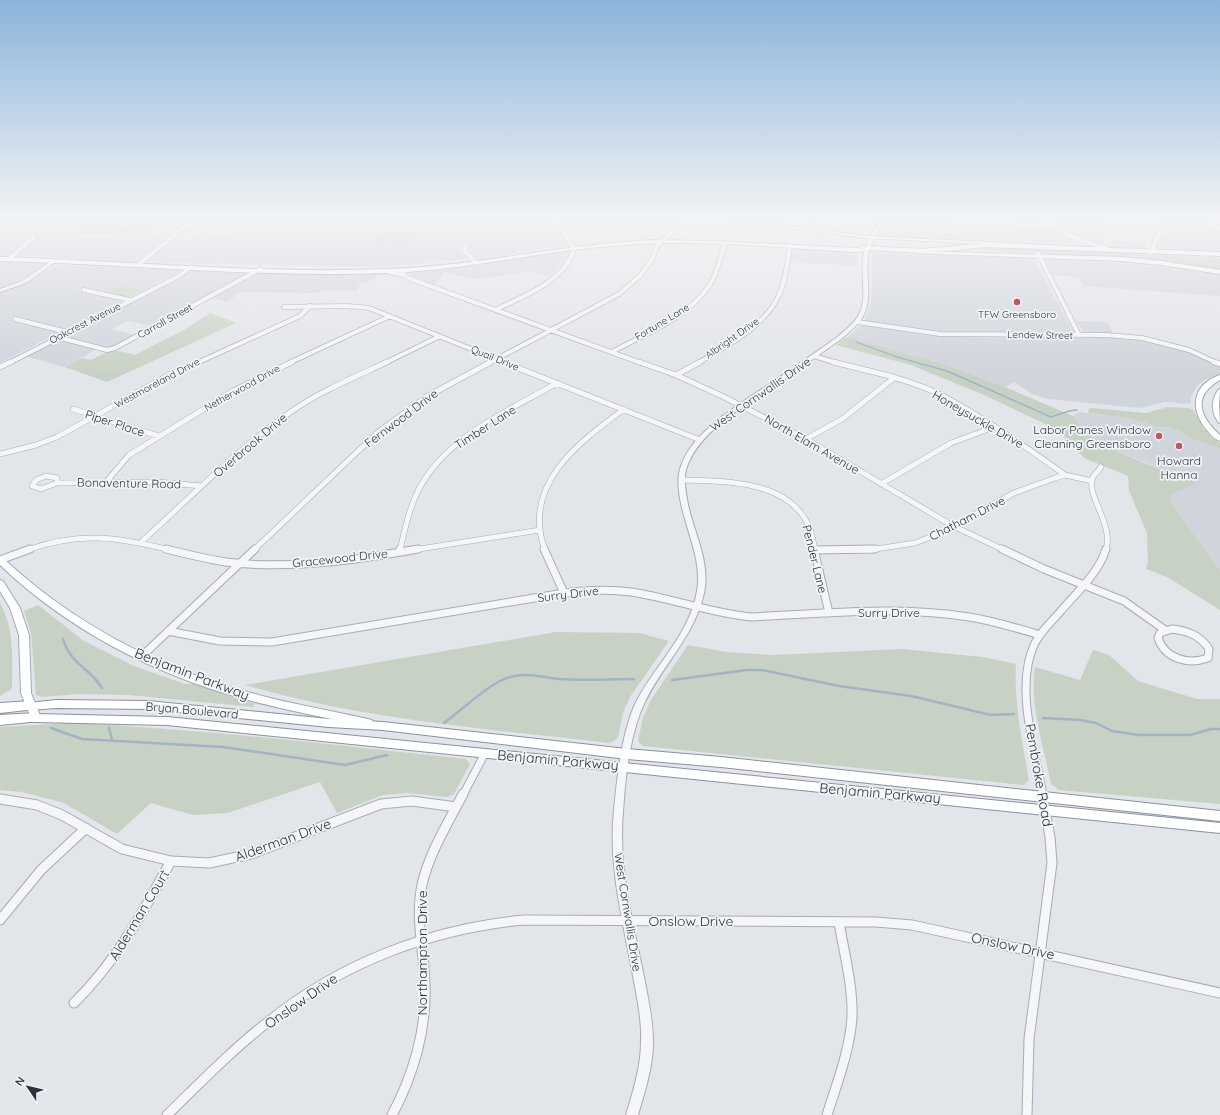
<svg xmlns="http://www.w3.org/2000/svg" width="1220" height="1115" font-family="Quicksand,sans-serif">
<style>
.built{fill:#d0d4db}
.green{fill:#c8d2c4}
.lines{fill:none;stroke-linecap:round;stroke-linejoin:round}
.stream-far1{stroke:#a1b3c5;stroke-width:1.5}
.stream{stroke:#a1b3c5;stroke-width:2.5}
.minor-far3-casing{stroke:#a8acb3;stroke-width:5.5}
.minor-far2-casing{stroke:#a8acb3;stroke-width:6}
.minor-far1-casing{stroke:#a8acb3;stroke-width:9}
.minor-casing{stroke:#a8acb3;stroke-width:11}
.tertiary-casing{stroke:#a8acb3;stroke-width:2}
.secondary-casing{stroke:#a8acb3;stroke-width:2}
.primary-casing{stroke:#a2a9b4;stroke-width:2}
.trunk-casing{stroke:#8b929e;stroke-width:2}
.motorway-casing{stroke:#8b929e;stroke-width:2}
.minor-far3{stroke:#f4f6f8;stroke-width:4}
.minor-far2{stroke:#f4f6f8;stroke-width:5}
.minor-far1{stroke:#f4f6f8;stroke-width:7}
.minor{stroke:#f4f6f8;stroke-width:9}
.tertiary{fill:#f4f6f8;fill-rule:evenodd}
.secondary{fill:#fff;fill-rule:evenodd}
.primary{fill:#fff;fill-rule:evenodd}
.trunk{fill:#fff;fill-rule:evenodd}
.motorway{fill:#fff;fill-rule:evenodd}
.poi-dot{fill:#c15465;stroke:#f1f4f7;stroke-width:1.5}
.labels{text-anchor:middle;dominant-baseline:central;stroke-width:3.5;stroke-linejoin:round;paint-order:stroke}
.far-poi-label{font-size:10px;fill:#2c333f;stroke:#f1f4f7}
.far-street-label{font-size:10px;fill:#2c333f;stroke:#f1f4f7}
.street-label{font-size:12px;fill:#2c333f;stroke:#f1f4f7}
.poi-label{font-size:12px;fill:#2c333f;stroke:#f1f4f7;text-anchor:end}
.near-street-label{font-size:14px;fill:#2c333f;stroke:#f1f4f7}
</style>
<rect width="100%" height="100%" fill="#e2e5e9"/>
<path class="built" d="M 0,219 L 57,219 L 85,230 L 77,234 L 0,235 Z
M 137,219 L 190,219 L 172,233 L 150,233 L 152,229 L 126,229 L 118,227 Z
M 196,219 L 289,219 L 327,230 L 179,233 Z
M 333,219 L 548,219 L 556,228 L 368,229 Z
M 558,219 L 624,219 L 641,227 L 649,219 L 676,222 L 667,231 L 567,229 Z
M 889,219 L 934,219 L 945,224 L 1051,227 L 1079,244 L 884,236 L 882,234 Z
M 1052,219 L 1101,221 L 1105,245 L 1075,236 Z
M 1174,219 L 1198,219 L 1220,232 L 1220,251 L 1157,248 Z
M 378,231 L 372,248 L 384,243 L 409,250 L 408,243 L 411,235 L 532,232 L 557,232 L 567,245 L 478,259 L 463,247 L 458,247 L 468,259 L 376,267 L 143,262 L 172,238 L 190,239 L 196,234 Z
M 171,234 L 136,262 L 18,255 L 37,236 L 75,235 L 80,238 L 119,239 L 125,235 Z
M 0,236 L 31,236 L 11,254 L 7,255 L 0,255 Z
M 1111,240 L 1150,242 L 1144,248 L 1112,247 Z
M 792,248 L 858,252 L 858,266 L 789,262 Z
M 560,252 L 568,252 L 569,254 L 560,266 L 549,276 L 528,272 L 476,279 L 444,272 L 434,285 L 407,273 L 482,265 Z
M 873,252 L 1034,259 L 1073,331 L 1070,333 L 937,332 L 864,321 L 871,302 Z
M 1044,259 L 1148,265 L 1220,275 L 1220,296 L 1084,286 L 1078,277 L 1052,275 Z
M 0,262 L 42,263 L 44,264 L 27,277 L 0,288 Z
M 58,265 L 178,270 L 180,271 L 143,290 L 122,285 L 107,293 L 80,288 L 78,290 L 122,301 L 67,329 L 17,317 L 11,319 L 60,332 L 0,363 L 0,293 L 25,284 Z
M 194,270 L 247,273 L 152,326 L 128,321 L 111,329 L 135,335 L 113,347 L 108,348 L 65,336 Z
M 261,272 L 336,274 L 377,274 L 376,278 L 360,284 L 357,291 L 323,290 L 316,293 L 241,292 L 227,302 L 210,298 Z
M 1077,321 L 1107,322 L 1113,333 L 1084,332 Z
M 862,325 L 949,337 L 1119,338 L 1145,340 L 1189,352 L 1220,367 L 1220,374 L 1206,379 L 1197,386 L 1191,397 L 1191,403 L 1189,404 L 1165,402 L 1140,408 L 1048,399 L 1032,394 L 1014,382 L 1005,387 L 937,362 L 847,337 Z
M 56,340 L 59,340 L 97,349 L 65,367 L 24,356 Z
M 1080,412 L 1129,418 L 1159,427 L 1170,427 L 1182,432 L 1187,437 L 1220,449 L 1220,571 L 1171,502 L 1171,495 L 1196,483 L 1108,447 L 1076,424 L 1073,416 Z"/>
<path class="green" d="M 57,219 L 102,219 L 121,225 L 119,227 L 126,229 L 152,229 L 150,233 L 77,234 L 84,230 Z
M 289,219 L 333,219 L 368,229 L 328,230 Z
M 526,229 L 525,233 L 411,235 L 408,243 L 409,251 L 385,243 L 372,249 L 378,231 Z
M 976,247 L 1220,258 L 1220,270 L 1127,258 L 970,249 Z
M 122,285 L 143,290 L 128,298 L 107,293 Z
M 210,313 L 236,323 L 107,382 L 65,367 L 82,358 L 91,360 C 111,349 114,349 135,355 L 184,330 Z
M 847,337 L 937,362 L 1005,387 L 1073,416 C 1084,445 1168,471 1197,483 L 1171,495 L 1171,502 L 1220,571 L 1220,610 L 1167,577 L 1146,569 L 1148,562 L 1147,533 L 1129,491 L 1128,476 L 1084,458 L 1058,430 L 984,395 L 911,365 L 836,345 Z
M 1167,407 L 1189,408 L 1193,410 L 1204,429 L 1220,443 L 1220,449 L 1187,437 L 1182,432 L 1170,427 L 1159,427 L 1129,418 L 1089,413 L 1088,409 L 1092,408 L 1146,413 Z
M 0,603 C 15,629 12,659 12,689 L 0,696 Z
M 38,605 L 84,641 L 134,666 L 185,684 L 197,684 L 255,704 L 253,707 L 128,695 L 78,694 L 43,697 L 36,695 L 31,633 L 24,611 Z
M 556,632 L 639,633 L 669,641 L 630,697 L 623,713 L 618,738 L 610,743 C 488,729 364,720 245,685 Z
M 688,645 L 726,652 L 773,655 L 901,649 L 983,657 L 1016,664 C 1014,703 1022,741 1029,780 L 1024,785 L 643,746 L 638,741 L 643,717 L 651,700 Z
M 1093,650 L 1109,655 L 1138,681 L 1197,699 L 1220,699 L 1220,804 L 1059,790 L 1051,784 C 1044,748 1029,703 1035,667 L 1080,680 Z
M 71,723 C 203,729 335,745 466,759 L 470,764 L 454,794 L 447,797 L 407,793 L 383,795 L 337,813 L 320,782 L 228,813 L 193,815 L 151,803 L 117,834 L 64,803 L 22,792 L 0,790 L 0,727 Z"/>
<g class="lines">
<path class="stream-far1" d="M 856,342 L 897,357 L 947,371 L 1051,417 L 1069,411 L 1077,410"/>
<path class="stream" d="M 63,639 C 71,665 89,667 102,688
M 672,680 L 747,670 L 762,670 L 839,686 L 911,696 L 991,715 L 1014,714
M 1043,718 L 1080,720 L 1096,723 L 1112,731 L 1139,735 L 1190,735 L 1211,729 L 1220,729
M 444,723 C 462,710 482,690 500,681 C 523,670 538,677 560,679 C 584,681 610,679 634,679
M 51,728 L 82,739 L 223,747 L 345,765 L 387,755
M 109,728 L 112,740"/>
<g class="minor-far3-casing">
<path id="minor-far3" d="M 1023,219 L 1049,220
M 1048,219 L 1067,235 L 1107,249
M 1203,219 L 1220,229
M 811,230 L 819,219
M 466,246 L 464,251 L 477,263
M 1152,252 L 1155,242 L 1169,219
M 1038,253 L 1079,335
M 9,259 L 34,237
M 138,265 L 194,219
M 404,270 L 403,275 L 408,278 L 641,363
M 387,271 L 405,276
M 84,290 L 130,300
M 284,307 L 347,306 L 369,308 L 506,363
M 497,309 C 524,296 567,280 574,248 L 554,219
M 15,319 L 67,332
M 857,322 L 940,334 L 1106,335 L 1142,338 L 1189,350 L 1217,363
M 57,337 L 107,350 L 115,348 L 260,269
M 612,352 C 645,334 687,318 709,286 C 718,273 720,258 725,243
M 814,356 L 837,363
M 9,363 L 179,276 L 191,267
M 197,363 L 300,316 L 310,306
M 289,363 L 390,316
M 385,363 L 440,336
M 489,363 L 619,294 L 641,275 L 652,259 L 657,246 L 685,219
M 698,363 C 726,346 763,328 778,297 C 786,282 787,262 790,246"/>
</g>
<g class="minor-far2-casing">
<path id="minor-far2" d="M 503,362 L 700,440
M 639,362 L 676,375 L 724,397 L 806,439 L 953,526 L 1004,550
M 833,362 C 868,371 906,378 939,394 C 983,417 1025,446 1065,475
M 1214,362 L 1220,364
M 0,367 L 11,362
M 676,375 L 700,362
M 73,409 L 158,436
M 806,439 L 842,419 L 894,378
M 0,454 L 36,445 L 57,437 L 169,375 L 199,362
M 1101,467 C 1099,470 1095,474 1093,477 C 1085,495 1114,523 1106,550
M 46,476 L 57,478 L 57,483 L 41,489 L 32,486 L 36,480 Z
M 682,480 C 724,481 788,480 809,526 C 812,533 813,542 815,550
M 107,481 L 129,455 L 233,391 L 292,362
M 57,483 L 158,482 L 201,486
M 881,484 L 951,443 L 994,427
M 140,543 C 189,499 238,448 292,411 C 321,391 355,377 387,362
M 27,550 C 80,531 117,537 170,550
M 254,550 L 377,433 L 426,397 L 491,362
M 400,550 C 405,529 409,508 419,489 C 446,437 508,411 557,383
M 413,550 L 540,530
M 545,550 C 521,485 578,443 624,409
M 814,550 L 869,550 L 915,543 L 940,533 L 1014,493 L 1055,478 L 1065,475 L 1092,481"/>
</g>
<g class="minor-far1-casing">
<path id="minor-far1" d="M 166,549 C 186,554 206,559 226,562 C 290,570 356,560 418,549
M 544,549 L 564,593
M 814,549 L 829,613
M 1002,549 L 1044,569 L 1124,601 L 1165,630
M 814,550 L 875,549
M 400,551 L 400,549
M 0,560 L 30,549
M 1172,629 C 1188,631 1200,635 1209,649 L 1208,658 C 1188,665 1165,659 1158,638 L 1160,633 Z
M 168,631 L 220,641 L 272,642 L 564,593 C 586,590 609,589 631,592 C 672,598 709,613 751,617 C 823,613 897,606 969,617 C 994,621 1017,628 1040,635
M 142,656 L 255,549
M 463,795 L 485,753
M 1043,795 C 1035,751 1014,685 1035,643 C 1041,631 1051,622 1060,612 C 1076,593 1099,573 1106,549"/>
</g>
<g class="minor-casing">
<path id="minor" d="M 0,799 L 37,805 L 62,815 L 122,849 L 171,861 L 209,863 L 251,854 L 381,804 L 412,801 L 456,807
M 0,920 L 41,870 L 86,828
M 74,1003 C 116,962 143,912 171,861
M 167,1115 C 200,1083 233,1049 269,1021 C 343,962 431,929 524,920 L 876,922 L 912,925 L 1220,993
M 392,1115 C 413,1076 427,1029 425,984 C 424,951 415,918 422,885 C 429,853 448,823 463,794
M 827,1115 C 837,1083 850,1050 852,1017 C 853,985 844,953 839,922
M 1027,1115 L 1029,1039 L 1052,863 L 1050,837 L 1042,794"/>
</g>
<g class="tertiary-casing">
<path id="tertiary" d="M 882,219 L 886,219 C 880,229 872,240 869,252 C 864,273 874,299 862,318 C 856,327 848,333 840,340 C 818,355 797,371 775,386 C 745,406 702,429 688,464 C 683,475 685,487 687,499 C 692,530 711,560 704,593 C 695,636 662,665 644,704 C 630,734 625,779 623,812 C 618,868 633,922 644,977 C 648,998 653,1020 653,1042 C 653,1067 645,1091 638,1115 L 626,1115 C 633,1091 641,1067 641,1042 C 642,1020 637,998 633,976 C 623,921 608,867 614,810 C 617,778 622,731 636,702 C 655,665 690,634 697,591 C 703,559 683,525 679,492 C 678,483 678,474 681,466 C 693,430 741,404 771,383 C 793,368 815,353 836,338 C 844,331 853,325 858,316 C 869,297 859,273 864,252 C 867,240 875,229 882,219 Z
M 53,260 L 57,261 L 26,283 L 0,292 L 0,289 L 22,281 Z"/>
</g>
<g class="secondary-casing">
<path id="secondary" d="M 729,219 L 738,219 L 864,236 L 1069,246 L 1071,247 L 1069,248 L 864,238 L 731,220 Z
M 914,251 L 1121,257 L 1161,261 L 1220,270 L 1220,274 L 1161,265 L 1121,261 L 916,253 L 914,252 Z
M 1220,375 L 1220,380 C 1192,396 1199,416 1220,435 L 1220,441 C 1214,439 1210,434 1206,429 C 1189,408 1193,384 1220,375 Z
M 1220,389 L 1219,406 L 1220,423 L 1218,422 C 1211,411 1211,401 1218,390 Z"/>
</g>
<g class="primary-casing">
<path id="primary" d="M 653,240 L 711,241 L 857,248 L 863,246 L 923,249 L 986,243 L 1220,252 L 1220,256 L 986,247 L 923,253 L 869,250 L 857,252 C 780,248 702,239 624,245 C 545,250 468,270 388,273 C 259,278 129,264 0,261 L 0,257 C 129,261 259,274 388,269 C 477,266 564,244 653,240 Z
M 0,557 L 3,558 C 71,622 155,666 244,691 C 285,703 327,710 368,719 L 372,720 L 373,723 L 372,726 L 368,727 C 327,718 285,710 244,699 C 154,674 68,630 0,565 Z
M 0,580 L 3,581 L 20,608 L 29,635 L 31,693 L 41,718 L 40,721 L 36,722 L 32,721 L 31,718 L 21,693 L 19,635 L 10,608 L 0,591 Z"/>
</g>
<g class="trunk-casing">
<path id="trunk" d="M 56,700 L 148,701 L 329,719 L 383,722 L 627,749 L 721,757 L 1220,811 L 1220,821 L 721,767 L 627,759 L 383,730 L 329,727 L 148,709 L 56,708 L 31,710 L 27,709 L 25,706 L 27,703 Z
M 36,714 L 167,717 L 1220,823 L 1220,833 L 167,725 L 36,722 L 32,721 L 30,718 L 32,715 Z"/>
</g>
<g class="motorway-casing">
<path id="motorway" d="M 31,701 L 36,703 L 38,706 L 36,709 L 0,713 L 0,703 Z
M 36,713 L 41,715 L 43,718 L 41,721 L 0,725 L 0,715 Z"/>
</g>
<use href="#minor-far3" class="minor-far3"/>
<use href="#minor-far2" class="minor-far2"/>
<use href="#minor-far1" class="minor-far1"/>
<use href="#minor" class="minor"/>
<use href="#tertiary" class="tertiary"/>
<use href="#secondary" class="secondary"/>
<use href="#primary" class="primary"/>
<use href="#trunk" class="trunk"/>
<use href="#motorway" class="motorway"/>
</g>
<linearGradient id="sky" x2="0" y2="1"><stop stop-color="#8bb4da"/><stop offset="0.58" stop-color="#f2f3f5"/><stop offset="1" stop-color="#f2f3f5" stop-opacity="0"/></linearGradient>
<rect width="1220" height="375" fill="url(#sky)"/>
<g class="poi-dot">
<circle cx="1017" cy="302" r="4"/>
<circle cx="1159" cy="436" r="4"/>
<circle cx="1179" cy="446" r="4"/>
</g>
<g class="labels">
<g class="far-poi-label">
<text x="1017" y="314">TFW Greensboro</text>
</g>
<g class="far-street-label">
<text transform="translate(165 321) rotate(-29)">Carroll Street</text>
<text transform="translate(662 322) rotate(-31)">Fortune Lane</text>
<text transform="translate(85 323) rotate(-27)">Oakcrest Avenue</text>
<text transform="translate(1040 335) rotate(1)">Lendew Street</text>
<text transform="translate(732 338) rotate(-35)">Albright Drive</text>
<text transform="translate(495 358) rotate(22)">Quail Drive</text>
<text transform="translate(157 383) rotate(-28)">Westmoreland Drive</text>
<text transform="translate(242 388) rotate(-29)">Netherwood Drive</text>
</g>
<g class="street-label">
<text transform="translate(760 394) rotate(-35)">West Cornwallis Drive</text>
<text transform="translate(401 418) rotate(-37)">Fernwood Drive</text>
<text transform="translate(978 419) rotate(30)">Honeysuckle Drive</text>
<text transform="translate(115 423) rotate(18)">Piper Place</text>
<text transform="translate(485 427) rotate(-33)">Timber Lane</text>
<text transform="translate(812 444) rotate(30)">North Elam Avenue</text>
<text transform="translate(250 445) rotate(-40)">Overbrook Drive</text>
<text transform="translate(129 483) rotate(1)">Bonaventure Road</text>
<text transform="translate(967 518) rotate(-27)">Chatham Drive</text>
<text transform="translate(340 558) rotate(-6)">Gracewood Drive</text>
<text transform="translate(815 559) rotate(76)">Pender Lane</text>
<text transform="translate(568 594) rotate(-7)">Surry Drive</text>
<text x="889" y="612">Surry Drive</text>
<text transform="translate(192 710) rotate(5)">Bryan Boulevard</text>
<text transform="translate(628 912) rotate(81)">West Cornwallis Drive</text>
</g>
<g class="poi-label">
<text x="1151" y="429">Labor Panes Window<tspan x="1151" dy="14">Cleaning Greensboro</tspan></text>
<text x="1179" y="460" text-anchor="middle">Howard<tspan x="1179" dy="14">Hanna</tspan></text>
</g>
<g class="near-street-label">
<text transform="translate(192 674) rotate(21)">Benjamin Parkway</text>
<text transform="translate(558 760) rotate(5)">Benjamin Parkway</text>
<text transform="translate(1039 775) rotate(80)">Pembroke Road</text>
<text transform="translate(880 793) rotate(5)">Benjamin Parkway</text>
<text transform="translate(283 840) rotate(-20)">Alderman Drive</text>
<text transform="translate(139 915) rotate(-59)">Alderman Court</text>
<text x="691" y="921">Onslow Drive</text>
<text transform="translate(1013 946) rotate(12)">Onslow Drive</text>
<text transform="translate(422 953) rotate(-90)">Northampton Drive</text>
<text transform="translate(301 1001) rotate(-35)">Onslow Drive</text>
</g>
</g>
<g transform="translate(28 1087) rotate(305)" stroke="#f1f4f7" stroke-width="3" paint-order="stroke">
<path d="M0-3L7 15L0 10L-7 15Z" fill="#2c333f"/>
<text y="-6" font-size="11" font-weight="bold" text-anchor="middle" fill="#2c333f">N</text>
</g>
</svg>
